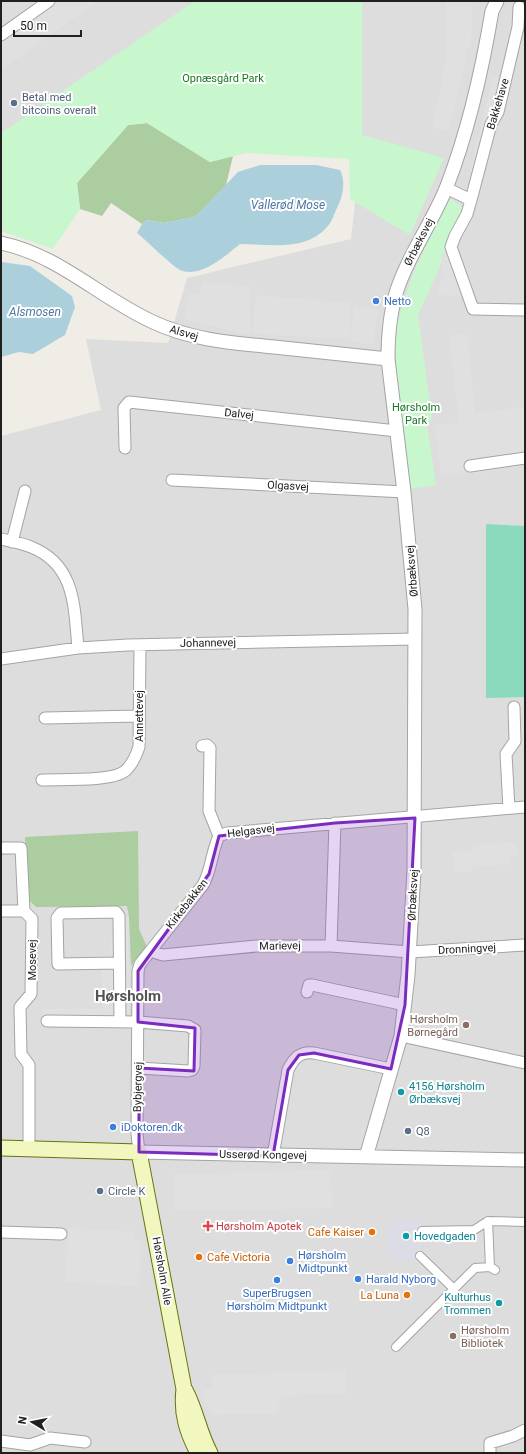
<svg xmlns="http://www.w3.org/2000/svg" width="526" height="1454" font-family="Roboto,sans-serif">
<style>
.residential{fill:#dedddd}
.forest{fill:#abcd9f}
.park{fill:#c8f7cd}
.pitch{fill:#8bdabd}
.parking{fill:#e0e0e0}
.plaza{fill:#dcdce6}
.water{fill:#abcfdb}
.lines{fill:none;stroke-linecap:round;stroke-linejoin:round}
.pedestrian-casing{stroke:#a4a4a4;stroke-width:10}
.minor-casing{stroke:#a4a4a4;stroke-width:13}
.tertiary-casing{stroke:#a4a4a4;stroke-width:15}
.secondary-casing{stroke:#66730c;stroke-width:17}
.pedestrian{stroke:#fff;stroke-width:8}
.minor{stroke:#fff;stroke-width:11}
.tertiary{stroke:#fff;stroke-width:13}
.secondary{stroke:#f2f6bf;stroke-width:15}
.marked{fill:#7b2cbf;fill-opacity:0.2;stroke:#7b2cbf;stroke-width:3;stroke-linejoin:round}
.service-dot{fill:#5c6f8a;stroke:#fff;stroke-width:1.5}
.shop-dot{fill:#3f7fe0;stroke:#fff;stroke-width:1.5}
.education-dot{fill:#8d6e63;stroke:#fff;stroke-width:1.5}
.culture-dot{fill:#0f9aa8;stroke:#fff;stroke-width:1.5}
.health-dot{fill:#e0444e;stroke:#fff;stroke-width:1.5}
.food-dot{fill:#e8710a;stroke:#fff;stroke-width:1.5}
.labels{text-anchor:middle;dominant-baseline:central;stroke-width:4;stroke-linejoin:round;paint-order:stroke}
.park-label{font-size:11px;fill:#137a1d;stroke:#fff}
.service-label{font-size:11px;fill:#4e5e75;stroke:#fff;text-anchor:start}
.street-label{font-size:11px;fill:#202020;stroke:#fff}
.shop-label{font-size:11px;fill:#366cbe;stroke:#fff;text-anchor:start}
.education-label{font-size:11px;fill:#785e54;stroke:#fff;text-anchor:end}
.culture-label{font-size:11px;fill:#0d838f;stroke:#fff;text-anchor:start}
.health-label{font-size:11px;fill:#be3a42;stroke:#fff;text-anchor:start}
.food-label{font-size:11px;fill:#c56008;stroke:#fff;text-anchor:end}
.water-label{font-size:12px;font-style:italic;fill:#4f78a3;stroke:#fff}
.district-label{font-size:15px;font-weight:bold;fill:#535353;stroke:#fff}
</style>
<rect width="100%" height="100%" fill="#f0ede7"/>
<path class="residential" d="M 1,1 L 203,1 L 1,163 Z
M 361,1 L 525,1 L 525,1453 L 1,1453 L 1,436 L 101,410 L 86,339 L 168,343 L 187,278 L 351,239 L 361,149 Z"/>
<path class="forest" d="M 147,123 L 210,162 L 233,156 L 226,185 L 195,217 L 164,223 L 147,220 L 142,224 L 111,203 L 102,216 L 80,209 L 77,183 L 128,125 Z
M 138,831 L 139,929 L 147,947 L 131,966 L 129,917 L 127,906 L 36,907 L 27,898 L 25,837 Z"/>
<path class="park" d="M 195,1 L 362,1 L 362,135 L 444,158 L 410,235 L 350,199 L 349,159 L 246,153 L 210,162 L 147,123 L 128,125 L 77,183 L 80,209 L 53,249 L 1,231 L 1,133 Z
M 449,198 L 463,207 L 438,271 L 418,315 L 432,418 L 427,425 L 436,485 L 409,489 L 395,363 L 397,323 L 414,271 Z"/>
<path class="pitch" d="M 486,524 L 525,526 L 525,697 L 486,698 Z"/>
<path class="parking" d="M 57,1 L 98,1 L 1,70 L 1,41 Z
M 447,1 L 472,1 L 471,48 L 467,48 L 464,69 L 449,132 L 432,127 L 441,89 L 445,62 Z
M 493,77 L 503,80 L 477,176 L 469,174 Z
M 454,248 L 469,298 L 437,294 L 444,275 L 440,255 Z
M 202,283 L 250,286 L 250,336 L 184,319 L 190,293 L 200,294 Z
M 256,295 L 350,303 L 350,339 L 252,334 Z
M 354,307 L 378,310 L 373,345 L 350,341 Z
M 467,334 L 475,413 L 525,407 L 525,453 L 481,460 L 482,473 L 441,473 L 435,426 L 459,422 L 449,336 Z
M 516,842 L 518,855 L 511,855 L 509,864 L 474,867 L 470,872 L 453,872 L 453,851 L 472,852 L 473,845 Z
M 121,917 L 128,917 L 129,1014 L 116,1014 L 116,1025 L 42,1025 L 42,1009 L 102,1009 L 102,962 L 111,962 L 111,938 L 121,938 Z
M 331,1170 L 332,1208 L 174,1211 L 173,1174 Z
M 69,1228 L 134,1232 L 134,1241 L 141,1241 L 139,1286 L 65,1282 Z
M 346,1371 L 347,1393 L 282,1396 L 276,1414 L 214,1415 L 205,1403 L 203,1390 L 211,1389 L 213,1374 Z"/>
<path class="plaza" d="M 422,1221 L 423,1254 L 417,1260 L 390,1260 L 389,1222 Z"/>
<path class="water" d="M 260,165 L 316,165 L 340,170 C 346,182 343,196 337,208 C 334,214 332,222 327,227 C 305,252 270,244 240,244 C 226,255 201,279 180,270 C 172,266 146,240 137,233 L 142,224 L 147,220 L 164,223 L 195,217 L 238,172 Z
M 1,262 L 30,266 L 72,296 L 75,307 L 65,335 L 33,354 L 19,352 L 1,357 Z"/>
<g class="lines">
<g class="pedestrian-casing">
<path id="pedestrian" d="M 488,1221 L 490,1267
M 422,1231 L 474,1230 L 488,1221 L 525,1222
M 420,1256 L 454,1289
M 396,1347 L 475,1268 L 490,1267 L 495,1270"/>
</g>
<g class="minor-casing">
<path id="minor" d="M 1,35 L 49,1
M 446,188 L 471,200 L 491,124 L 498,112 L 518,27 L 519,7
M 471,200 L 467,214 L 455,236 L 451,247 L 473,309 L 525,310
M 125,448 L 124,408 L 129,402 L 397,431
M 470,466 L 525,458
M 172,480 L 404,492
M 1,539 C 11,541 21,543 31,547 C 76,565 74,607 78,648
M 12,542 L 25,491
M 1,659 L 78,648 L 128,645 L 415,639
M 45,718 L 139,716
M 202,746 L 207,745 L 210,748 L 209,811 L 219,836
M 42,780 C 61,779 111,782 125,771 C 132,765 136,756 139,747 L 140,645
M 509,808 L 506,754 L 515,741 L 514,707
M 219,836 L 227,833 L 525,807
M 1,848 L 21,848 L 24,911 L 32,919 L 31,994 L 20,1007 L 21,1054 L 29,1065 L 29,1149
M 1,911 L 24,911
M 331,946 L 335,823
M 150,951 L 163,955 L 257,946 L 331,946 L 410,952 L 525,945
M 119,963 L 58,964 L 57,918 L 61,913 L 116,912 L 119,916 L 120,1022
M 307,992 L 309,985 L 312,985 L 405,1005
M 47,1021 L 138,1022 L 188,1026 L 195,1030 L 194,1066 L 192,1070 L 188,1071 L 139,1068
M 401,1036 L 525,1063
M 139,1152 L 137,1134 L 138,971 L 140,964 L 203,885 C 212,869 211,853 219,836
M 273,1156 L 288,1070 C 294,1058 300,1051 314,1053 L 391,1069
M 1,1232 L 61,1234
M 1,1441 L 30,1445 L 50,1438 L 85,1442
M 490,1453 L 490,1443 L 513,1436 L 525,1430"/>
</g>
<g class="tertiary-casing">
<path id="tertiary" d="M 1,243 C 59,255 100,298 153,322 C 191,340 233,343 274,347 C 312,351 350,355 388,359
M 139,1152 L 525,1160
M 366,1157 L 401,1036 L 408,975 L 414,871 L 415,609 L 404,492 L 388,359 C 388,335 390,312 397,290 C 409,253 433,222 447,186 C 469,129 482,71 492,11 L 497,1"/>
</g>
<g class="secondary-casing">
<path id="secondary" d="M 1,1148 L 139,1152 L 184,1389 C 181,1413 187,1432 198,1453
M 185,1390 C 196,1410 199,1433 210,1453"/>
</g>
<use href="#pedestrian" class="pedestrian"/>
<use href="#minor" class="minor"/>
<use href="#tertiary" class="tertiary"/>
<use href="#secondary" class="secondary"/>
</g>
<path class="marked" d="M 415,818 L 405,1005 L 391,1069 L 314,1053 L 299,1055 L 288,1070 L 273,1156 L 139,1152 L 139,1068 L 194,1071 L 195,1028 L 138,1022 L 138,971 L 209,874 L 219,836 L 335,823 Z"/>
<g class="service-dot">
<circle cx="14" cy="103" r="4"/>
<circle cx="408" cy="1131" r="4"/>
<circle cx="100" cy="1191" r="4"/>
</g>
<g class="shop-dot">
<circle cx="376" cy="301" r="4"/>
<circle cx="113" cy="1127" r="4"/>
<circle cx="290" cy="1261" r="4"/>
<circle cx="358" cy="1279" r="4"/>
<circle cx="277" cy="1280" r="4"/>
</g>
<g class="education-dot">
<circle cx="466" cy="1025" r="4"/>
<circle cx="453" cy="1336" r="4"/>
</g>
<g class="culture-dot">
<circle cx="401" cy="1092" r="4"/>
<circle cx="406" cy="1236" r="4"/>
<circle cx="499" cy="1303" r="4"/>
</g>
<path class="health-dot" d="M206 1220h4v4h4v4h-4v4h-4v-4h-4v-4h4z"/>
<g class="food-dot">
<circle cx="372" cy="1232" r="4"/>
<circle cx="199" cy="1257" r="4"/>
<circle cx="407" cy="1295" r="4"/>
</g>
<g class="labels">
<g class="park-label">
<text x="223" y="78">Opnæsgård Park</text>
<text x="416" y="407">Hørsholm<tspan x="416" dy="13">Park</tspan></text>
</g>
<g class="service-label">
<text x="22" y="97">Betal med<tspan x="22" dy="13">bitcoins overalt</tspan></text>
<text x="416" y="1131">Q8</text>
<text x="108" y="1191">Circle K</text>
</g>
<g class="street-label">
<text transform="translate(498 104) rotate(-73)">Bakkehave</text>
<text transform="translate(419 242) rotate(-63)">Ørbæksvej</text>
<text transform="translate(184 333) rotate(16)">Alsvej</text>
<text transform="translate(239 414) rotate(6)">Dalvej</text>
<text transform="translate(288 486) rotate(3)">Olgasvej</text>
<text transform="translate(412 571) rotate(-95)">Ørbæksvej</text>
<text transform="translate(208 643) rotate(-1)">Johannevej</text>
<text transform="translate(139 716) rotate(-90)">Annettevej</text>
<text transform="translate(251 831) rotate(-7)">Helgasvej</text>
<text transform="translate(413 895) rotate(-87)">Ørbæksvej</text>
<text transform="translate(187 904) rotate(-52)">Kirkebakken</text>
<text transform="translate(280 946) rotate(-1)">Marievej</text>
<text transform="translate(467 949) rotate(-3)">Dronningvej</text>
<text transform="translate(32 960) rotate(-90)">Mosevej</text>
<text transform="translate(138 1087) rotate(-89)">Bybjergvej</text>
<text transform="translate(263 1155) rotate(1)">Usserød Kongevej</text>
<text transform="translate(162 1271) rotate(80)">Hørsholm Alle</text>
</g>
<g class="shop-label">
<text x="384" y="301">Netto</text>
<text x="121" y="1127">iDoktoren.dk</text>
<text x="298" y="1255">Hørsholm<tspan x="298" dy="13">Midtpunkt</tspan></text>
<text x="366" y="1279">Harald Nyborg</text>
<text x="277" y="1293" text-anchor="middle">SuperBrugsen<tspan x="277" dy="13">Hørsholm Midtpunkt</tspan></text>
</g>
<g class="education-label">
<text x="458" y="1019">Hørsholm<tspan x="458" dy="13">Børnegård</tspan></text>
<text x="461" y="1330" text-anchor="start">Hørsholm<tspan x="461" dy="13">Bibliotek</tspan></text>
</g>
<g class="culture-label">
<text x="409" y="1086">4156 Hørsholm<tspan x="409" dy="13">Ørbæksvej</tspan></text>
<text x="414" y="1236">Hovedgaden</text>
<text x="491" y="1297" text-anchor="end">Kulturhus<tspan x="491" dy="13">Trommen</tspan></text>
</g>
<g class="health-label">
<text x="216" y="1226">Hørsholm Apotek</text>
</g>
<g class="food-label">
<text x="364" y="1232">Cafe Kaiser</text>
<text x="207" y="1257" text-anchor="start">Cafe Victoria</text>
<text x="399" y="1295">La Luna</text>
</g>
<g class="water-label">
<text x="288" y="205">Vallerød Mose</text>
<text x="35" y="312">Alsmosen</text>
</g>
<g class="district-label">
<text x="128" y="996">Hørsholm</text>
</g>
</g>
<rect width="526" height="1454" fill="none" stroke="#202020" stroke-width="4"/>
<g transform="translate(32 1422) rotate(280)" stroke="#ffffff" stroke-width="3" paint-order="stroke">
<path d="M0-3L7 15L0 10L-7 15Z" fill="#202020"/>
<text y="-6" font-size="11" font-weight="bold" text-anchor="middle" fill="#202020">N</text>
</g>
<path d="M14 30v6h67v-6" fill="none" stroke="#202020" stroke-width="2"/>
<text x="20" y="30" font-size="12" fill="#202020" stroke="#ffffff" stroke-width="3" paint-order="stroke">50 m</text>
</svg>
